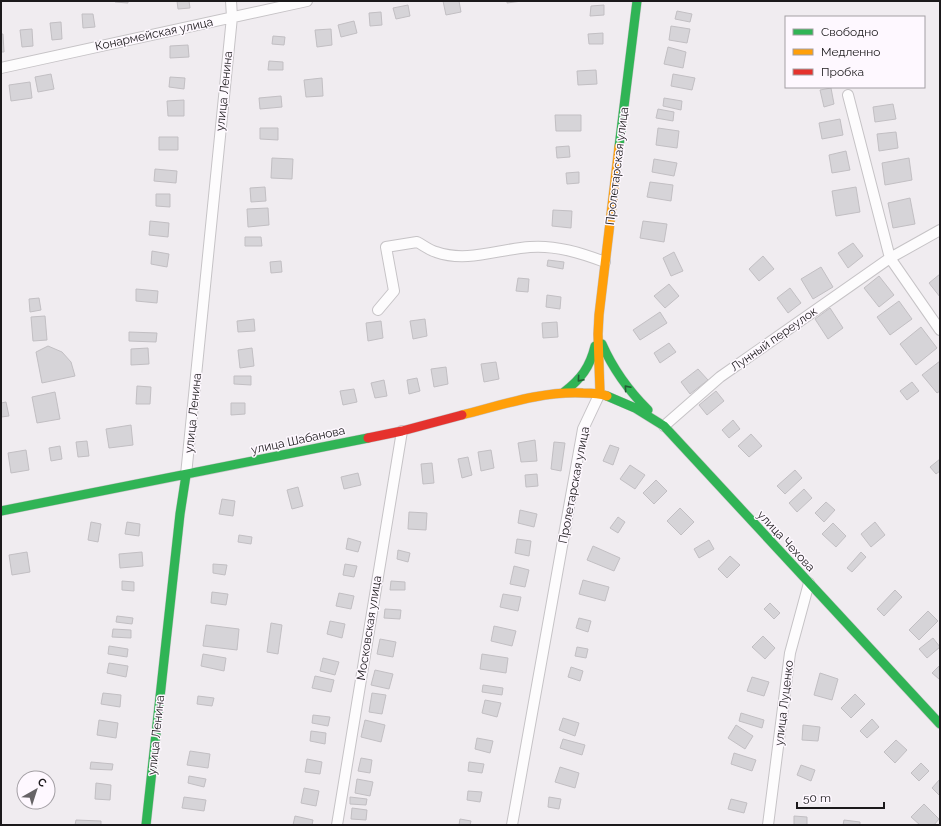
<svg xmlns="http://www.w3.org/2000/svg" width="941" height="826" font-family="Raleway,sans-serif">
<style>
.building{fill:#d6d4d8;stroke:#c2bfc3}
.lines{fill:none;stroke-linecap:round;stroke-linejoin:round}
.street-casing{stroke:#c6c3c6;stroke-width:12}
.fast-casing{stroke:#c6c3c6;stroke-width:10}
.slow-casing{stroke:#c6c3c6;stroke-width:10}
.jam-casing{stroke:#c6c3c6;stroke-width:10}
.street{stroke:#fdfcfd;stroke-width:10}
.fast{stroke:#30b455;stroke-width:9}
.slow{stroke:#ff9f0a;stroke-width:9}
.jam{stroke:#e5322d;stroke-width:9}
.oneway{stroke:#245f35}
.labels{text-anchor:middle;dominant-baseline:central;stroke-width:3;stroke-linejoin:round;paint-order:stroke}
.street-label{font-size:12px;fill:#1b191b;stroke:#fef8ff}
</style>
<rect width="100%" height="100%" fill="#f0ecf0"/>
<path class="building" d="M 115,1 L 128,1 L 128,3 L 115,2 Z
M 177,1 L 189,1 L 190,8 L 178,9 Z
M 443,1 L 459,1 L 461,12 L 446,15 Z
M 507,1 L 522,1 L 507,3 Z
M 408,5 L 410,16 L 396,19 L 393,8 Z
M 604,5 L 604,15 L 590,16 L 591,6 Z
M 677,11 L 692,14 L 690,22 L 675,19 Z
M 381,12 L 382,25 L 370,26 L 369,13 Z
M 82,14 L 93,14 L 95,27 L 83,28 Z
M 354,21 L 357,33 L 341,37 L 338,25 Z
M 61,22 L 62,39 L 52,40 L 50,23 Z
M 671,26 L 690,29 L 687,43 L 669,40 Z
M 32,29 L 33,46 L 22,47 L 20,30 Z
M 331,29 L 332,45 L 317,47 L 315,30 Z
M 603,33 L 603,44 L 589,44 L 588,34 Z
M 1,34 L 3,34 L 4,52 L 1,52 Z
M 273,36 L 285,37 L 284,45 L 272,44 Z
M 188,45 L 189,57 L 170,58 L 170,46 Z
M 668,47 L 686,52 L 683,68 L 664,64 Z
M 269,61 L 283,62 L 283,70 L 268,70 Z
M 596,70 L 597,84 L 578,85 L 577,71 Z
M 51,74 L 54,89 L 38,92 L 35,77 Z
M 673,74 L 695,78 L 692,90 L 671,86 Z
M 170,77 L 185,78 L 184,89 L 169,87 Z
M 322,78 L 323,96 L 306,97 L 304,80 Z
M 30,82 L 32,98 L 11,101 L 9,85 Z
M 831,88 L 834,104 L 824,107 L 820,90 Z
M 281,96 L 282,107 L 260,109 L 259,98 Z
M 664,98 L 682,101 L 681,110 L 663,106 Z
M 184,100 L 184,116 L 168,116 L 167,101 Z
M 893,104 L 896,119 L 875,122 L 873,107 Z
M 658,109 L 674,112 L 673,121 L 656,118 Z
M 555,115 L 581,115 L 581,131 L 556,131 Z
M 840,119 L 843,135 L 822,139 L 819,123 Z
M 260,128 L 278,128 L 278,140 L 260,139 Z
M 658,128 L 679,131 L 677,148 L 656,145 Z
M 896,132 L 898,148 L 879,151 L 877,134 Z
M 159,137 L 178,137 L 178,150 L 159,150 Z
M 569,146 L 570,157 L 557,158 L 556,147 Z
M 846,151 L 850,170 L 832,173 L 829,155 Z
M 272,158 L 293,159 L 292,179 L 271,178 Z
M 909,158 L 912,180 L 885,185 L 882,163 Z
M 654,159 L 677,163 L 674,176 L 652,172 Z
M 155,169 L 177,171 L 176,183 L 154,181 Z
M 579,172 L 579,183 L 567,184 L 566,173 Z
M 650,182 L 673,185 L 671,201 L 647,197 Z
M 265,187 L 266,201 L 251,202 L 250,188 Z
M 856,187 L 860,212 L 836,216 L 832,191 Z
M 156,194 L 170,194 L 170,207 L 156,206 Z
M 910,198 L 915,224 L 893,228 L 888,203 Z
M 268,208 L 269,225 L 248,227 L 247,209 Z
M 553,210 L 572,211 L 571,228 L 552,226 Z
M 150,221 L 169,223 L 168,237 L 149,235 Z
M 643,221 L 667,224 L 664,242 L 640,238 Z
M 245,237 L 261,237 L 262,246 L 245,246 Z
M 853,243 L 863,256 L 848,268 L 838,253 Z
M 152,251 L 169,254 L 167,267 L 151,264 Z
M 674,252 L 683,271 L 671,276 L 663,258 Z
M 763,256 L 774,269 L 759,281 L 749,269 Z
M 548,260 L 564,262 L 563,269 L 547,266 Z
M 281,261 L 282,272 L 271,273 L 270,262 Z
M 821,267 L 833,287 L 813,299 L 801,279 Z
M 940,274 L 940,297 L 929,283 Z
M 879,276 L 894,295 L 879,307 L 864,288 Z
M 518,278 L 529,279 L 528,292 L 516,291 Z
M 669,284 L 679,296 L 665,308 L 654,296 Z
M 790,288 L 801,303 L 788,313 L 777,298 Z
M 136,289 L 158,291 L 157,303 L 136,301 Z
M 547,295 L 561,297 L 560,309 L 546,307 Z
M 39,298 L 41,310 L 30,312 L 29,299 Z
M 899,301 L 912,319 L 890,335 L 877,317 Z
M 830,308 L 843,328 L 828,339 L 815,319 Z
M 660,312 L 667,323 L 640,340 L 633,330 Z
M 45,316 L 47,340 L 33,341 L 31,317 Z
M 254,319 L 255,331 L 238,332 L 237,321 Z
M 425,319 L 427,336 L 413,339 L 410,321 Z
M 381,321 L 383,338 L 368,341 L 366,323 Z
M 557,322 L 558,337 L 543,338 L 542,323 Z
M 921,327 L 937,348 L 916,365 L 900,344 Z
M 129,332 L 157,333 L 156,342 L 129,341 Z
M 669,343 L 676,352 L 660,363 L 654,353 Z
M 48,346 L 62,352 L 71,362 L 75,376 L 42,383 L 36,352 Z
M 148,348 L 149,364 L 131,365 L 131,349 Z
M 252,348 L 254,366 L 240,368 L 238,350 Z
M 940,361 L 940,391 L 937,393 L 922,375 Z
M 496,362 L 499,379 L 484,382 L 481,364 Z
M 446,367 L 448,384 L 434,387 L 431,369 Z
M 698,369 L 708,380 L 690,394 L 681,382 Z
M 234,376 L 251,376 L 251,385 L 234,384 Z
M 417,378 L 420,391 L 409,394 L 407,380 Z
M 384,380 L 387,396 L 375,398 L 371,383 Z
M 912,382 L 919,391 L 907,400 L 900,391 Z
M 137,386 L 151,387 L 150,404 L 136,404 Z
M 354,389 L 357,402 L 343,405 L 340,391 Z
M 716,391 L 724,401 L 707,415 L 699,405 Z
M 55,392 L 60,419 L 37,423 L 32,397 Z
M 6,402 L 9,416 L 1,417 L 1,403 Z
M 231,403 L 245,403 L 245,414 L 231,415 Z
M 733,420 L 740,429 L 729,438 L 722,430 Z
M 131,425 L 133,445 L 109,448 L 106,429 Z
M 751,434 L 762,446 L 749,457 L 738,446 Z
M 535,440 L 537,461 L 521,462 L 518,443 Z
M 87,441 L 89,456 L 78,457 L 76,442 Z
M 554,442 L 565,443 L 561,471 L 551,469 Z
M 610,445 L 619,448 L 613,465 L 603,461 Z
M 60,446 L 62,459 L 51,461 L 49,448 Z
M 26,450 L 29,470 L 11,473 L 8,453 Z
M 491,450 L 494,468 L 481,471 L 478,452 Z
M 468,457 L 472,475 L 462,478 L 458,459 Z
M 940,459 L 940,471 L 936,474 L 930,467 Z
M 432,463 L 434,483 L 423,484 L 421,464 Z
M 630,465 L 645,475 L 635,489 L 620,479 Z
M 795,470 L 802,478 L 785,494 L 777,486 Z
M 358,473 L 361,485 L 344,489 L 341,477 Z
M 537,474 L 538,486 L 526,487 L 525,475 Z
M 656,480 L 667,491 L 654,504 L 643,493 Z
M 298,487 L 303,506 L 292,509 L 287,490 Z
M 804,489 L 812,498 L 797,512 L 789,503 Z
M 222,499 L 235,501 L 233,516 L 219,514 Z
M 826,502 L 835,510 L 824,522 L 815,513 Z
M 680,508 L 694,522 L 681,535 L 667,521 Z
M 520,510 L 537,514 L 534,527 L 518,523 Z
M 409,512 L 427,513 L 426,530 L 408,529 Z
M 618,517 L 625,522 L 618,533 L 610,528 Z
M 91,522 L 101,524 L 98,542 L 88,540 Z
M 127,522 L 140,524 L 139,536 L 125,534 Z
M 875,522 L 885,535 L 871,547 L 861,534 Z
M 833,523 L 846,536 L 836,547 L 822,534 Z
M 239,535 L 252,537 L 251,544 L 238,542 Z
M 348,538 L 361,542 L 358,552 L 346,549 Z
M 517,539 L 531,541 L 529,556 L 515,553 Z
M 709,540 L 714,549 L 699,558 L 694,549 Z
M 593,546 L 620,558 L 614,571 L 587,560 Z
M 398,550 L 410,553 L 408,562 L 397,559 Z
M 27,552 L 30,572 L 12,575 L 9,555 Z
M 142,552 L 143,566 L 120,568 L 119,554 Z
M 861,552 L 866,557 L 852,572 L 847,568 Z
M 730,556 L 740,565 L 727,578 L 718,569 Z
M 213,564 L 227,565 L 225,575 L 213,573 Z
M 345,564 L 357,566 L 354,577 L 343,575 Z
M 514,566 L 529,570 L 525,587 L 510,584 Z
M 583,580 L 609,587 L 605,601 L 579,594 Z
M 122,581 L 134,582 L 134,591 L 122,590 Z
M 391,581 L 405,582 L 405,590 L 390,590 Z
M 895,590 L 902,597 L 884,616 L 877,609 Z
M 212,592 L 228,594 L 226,605 L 211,603 Z
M 339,593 L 354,596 L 351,609 L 336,606 Z
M 503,594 L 521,597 L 518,611 L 500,607 Z
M 770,603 L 780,613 L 774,619 L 764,609 Z
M 385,609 L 401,610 L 400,619 L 384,618 Z
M 928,611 L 938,621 L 919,640 L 909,630 Z
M 117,616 L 133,618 L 132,624 L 116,622 Z
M 579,618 L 591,621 L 588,632 L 576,628 Z
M 330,621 L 345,624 L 342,638 L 327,634 Z
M 271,623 L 282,625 L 278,654 L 267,652 Z
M 206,625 L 239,629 L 237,650 L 203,646 Z
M 494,626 L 516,631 L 512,646 L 491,641 Z
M 113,629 L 131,630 L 131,638 L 112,637 Z
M 763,636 L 775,648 L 765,659 L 752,647 Z
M 933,638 L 940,647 L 927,658 L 919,649 Z
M 380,639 L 396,642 L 393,657 L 377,654 Z
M 109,646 L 128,649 L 127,657 L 108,654 Z
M 577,647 L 588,649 L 586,658 L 575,656 Z
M 203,654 L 226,658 L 224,671 L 201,666 Z
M 482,654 L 508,658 L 506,673 L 480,669 Z
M 323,658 L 339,662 L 335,675 L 320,671 Z
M 109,663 L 128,666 L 126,677 L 107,673 Z
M 939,666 L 940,678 L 939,679 L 932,673 Z
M 571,667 L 583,671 L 580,681 L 568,677 Z
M 375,670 L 393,674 L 389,689 L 371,685 Z
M 820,673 L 838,679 L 832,700 L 814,695 Z
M 315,676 L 334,680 L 331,692 L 312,688 Z
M 752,677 L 769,682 L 764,696 L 747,691 Z
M 483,685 L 503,688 L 502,695 L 482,692 Z
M 103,693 L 121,695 L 120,707 L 101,704 Z
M 372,693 L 386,695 L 382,714 L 369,712 Z
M 855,694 L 865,704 L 851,718 L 841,708 Z
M 198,696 L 214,698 L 212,706 L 197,704 Z
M 485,700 L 501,703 L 497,717 L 482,713 Z
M 741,713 L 764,720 L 762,728 L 739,721 Z
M 313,715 L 330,717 L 328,726 L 312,723 Z
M 563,718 L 579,723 L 575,736 L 559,730 Z
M 872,719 L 879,727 L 867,738 L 860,731 Z
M 99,720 L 118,723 L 116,738 L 97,735 Z
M 365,720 L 385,725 L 381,742 L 361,737 Z
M 736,725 L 753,736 L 745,749 L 728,738 Z
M 803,725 L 820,727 L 818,741 L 802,740 Z
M 311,731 L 326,733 L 325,744 L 310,741 Z
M 477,738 L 493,741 L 490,753 L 475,749 Z
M 563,739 L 585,745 L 582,755 L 560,748 Z
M 896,740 L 907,750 L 895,763 L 884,752 Z
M 190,751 L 210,754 L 208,768 L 187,765 Z
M 734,753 L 756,760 L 752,771 L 731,764 Z
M 361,758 L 372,760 L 370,773 L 358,771 Z
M 307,759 L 322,762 L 320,774 L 305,772 Z
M 91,762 L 113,764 L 112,770 L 90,769 Z
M 469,762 L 484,764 L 482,773 L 468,771 Z
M 921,763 L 929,771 L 919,781 L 911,773 Z
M 801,765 L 815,770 L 811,781 L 797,775 Z
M 560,767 L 579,773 L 575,788 L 555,782 Z
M 189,776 L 206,779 L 204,787 L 188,783 Z
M 357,779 L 373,782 L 370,796 L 355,793 Z
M 940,779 L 940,796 L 932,788 Z
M 96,783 L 111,785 L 110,800 L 95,799 Z
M 304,788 L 319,791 L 316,806 L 301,803 Z
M 468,791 L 482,792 L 480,802 L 467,800 Z
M 184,797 L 206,800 L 204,811 L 182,808 Z
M 350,797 L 367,799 L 366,805 L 350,804 Z
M 549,797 L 561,799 L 559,809 L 548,807 Z
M 731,799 L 747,803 L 744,813 L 728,809 Z
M 924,804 L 939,819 L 934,825 L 920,825 L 911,817 Z
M 352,808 L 367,810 L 366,820 L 351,819 Z
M 295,816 L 313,820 L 312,825 L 293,825 Z
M 794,816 L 807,817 L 807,825 L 794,825 Z
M 460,819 L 471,821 L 470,825 L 459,825 Z
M 76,820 L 101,821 L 101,825 L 75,825 Z
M 844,820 L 860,822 L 860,825 L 843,825 Z"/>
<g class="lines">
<g class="street-casing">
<path id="street" d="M 1,68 L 307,1
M 848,95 L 890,258 L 940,330
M 378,310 L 394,291 L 386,247 L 417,242 C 423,245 429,250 436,252 C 467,263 499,249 530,247 C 556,245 581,253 605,262
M 664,426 L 720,377 L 890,258 L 940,230
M 186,475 L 232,17 L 231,1
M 337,825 L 402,431
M 512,825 L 583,429 L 600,393
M 768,825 L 790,653 L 809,583"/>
</g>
<g class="fast-casing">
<path id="fast" d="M 619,147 L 637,1
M 602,344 C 613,369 628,390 648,410
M 564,392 C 581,379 590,367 595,346
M 607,396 L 635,408 L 664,426 L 940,724
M 1,511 L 368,438
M 146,825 L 180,514 L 186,475"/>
</g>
<g class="slow-casing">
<path id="slow" d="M 600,393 L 598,334 L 599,315 L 619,147
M 462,415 C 502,405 542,391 583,393 C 592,393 599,393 607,396"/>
</g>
<g class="jam-casing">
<path id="jam" d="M 368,438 L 402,431 L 462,415"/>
</g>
<use href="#street" class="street"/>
<use href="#fast" class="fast"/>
<use href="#slow" class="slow"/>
<use href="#jam" class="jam"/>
</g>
<defs><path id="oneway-chevron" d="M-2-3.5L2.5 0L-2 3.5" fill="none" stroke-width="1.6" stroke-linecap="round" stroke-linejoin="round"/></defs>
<g class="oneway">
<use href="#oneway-chevron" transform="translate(580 379) rotate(131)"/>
<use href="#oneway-chevron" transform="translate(627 388) rotate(-131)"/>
</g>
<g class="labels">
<g class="street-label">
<text transform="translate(154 34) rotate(-12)">Конармейская улица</text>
<text transform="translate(224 91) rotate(-84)">улица Ленина</text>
<text transform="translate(617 166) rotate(-83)">Пролетарская улица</text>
<text transform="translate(774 339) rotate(-35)">Лунный переулок</text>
<text transform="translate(193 413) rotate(-84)">улица Ленина</text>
<text transform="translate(298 440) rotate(-12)">улица Шабанова</text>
<text transform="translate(574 485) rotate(-79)">Пролетарская улица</text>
<text transform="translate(786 541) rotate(47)">улица Чехова</text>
<text transform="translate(369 628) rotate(-81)">Московская улица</text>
<text transform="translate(784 703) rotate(-83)">улица Луценко</text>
<text transform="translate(156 735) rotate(-84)">улица Ленина</text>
</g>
</g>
<rect width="941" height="826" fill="none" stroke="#1b191b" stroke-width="4"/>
<rect x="785" y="16" width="140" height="72" fill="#fef8ff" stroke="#a39fa4"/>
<rect x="793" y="29" width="20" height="6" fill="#30b455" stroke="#a39fa4"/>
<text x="821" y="36" font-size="12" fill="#1b191b">Свободно</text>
<rect x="793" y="49" width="20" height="6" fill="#ff9f0a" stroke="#a39fa4"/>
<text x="821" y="56" font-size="12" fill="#1b191b">Медленно</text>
<rect x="793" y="69" width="20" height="6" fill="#e5322d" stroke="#a39fa4"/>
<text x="821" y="76" font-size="12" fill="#1b191b">Пробка</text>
<g transform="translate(36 790) rotate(39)"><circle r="19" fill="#fef8ff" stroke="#a39fa4"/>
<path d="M0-3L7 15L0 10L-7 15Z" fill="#666366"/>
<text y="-6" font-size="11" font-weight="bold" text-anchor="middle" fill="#1b191b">С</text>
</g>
<path d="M797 802v6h87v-6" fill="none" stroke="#1b191b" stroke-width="2"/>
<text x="803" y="802" font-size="12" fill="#1b191b" stroke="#fef8ff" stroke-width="3" paint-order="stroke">50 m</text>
</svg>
